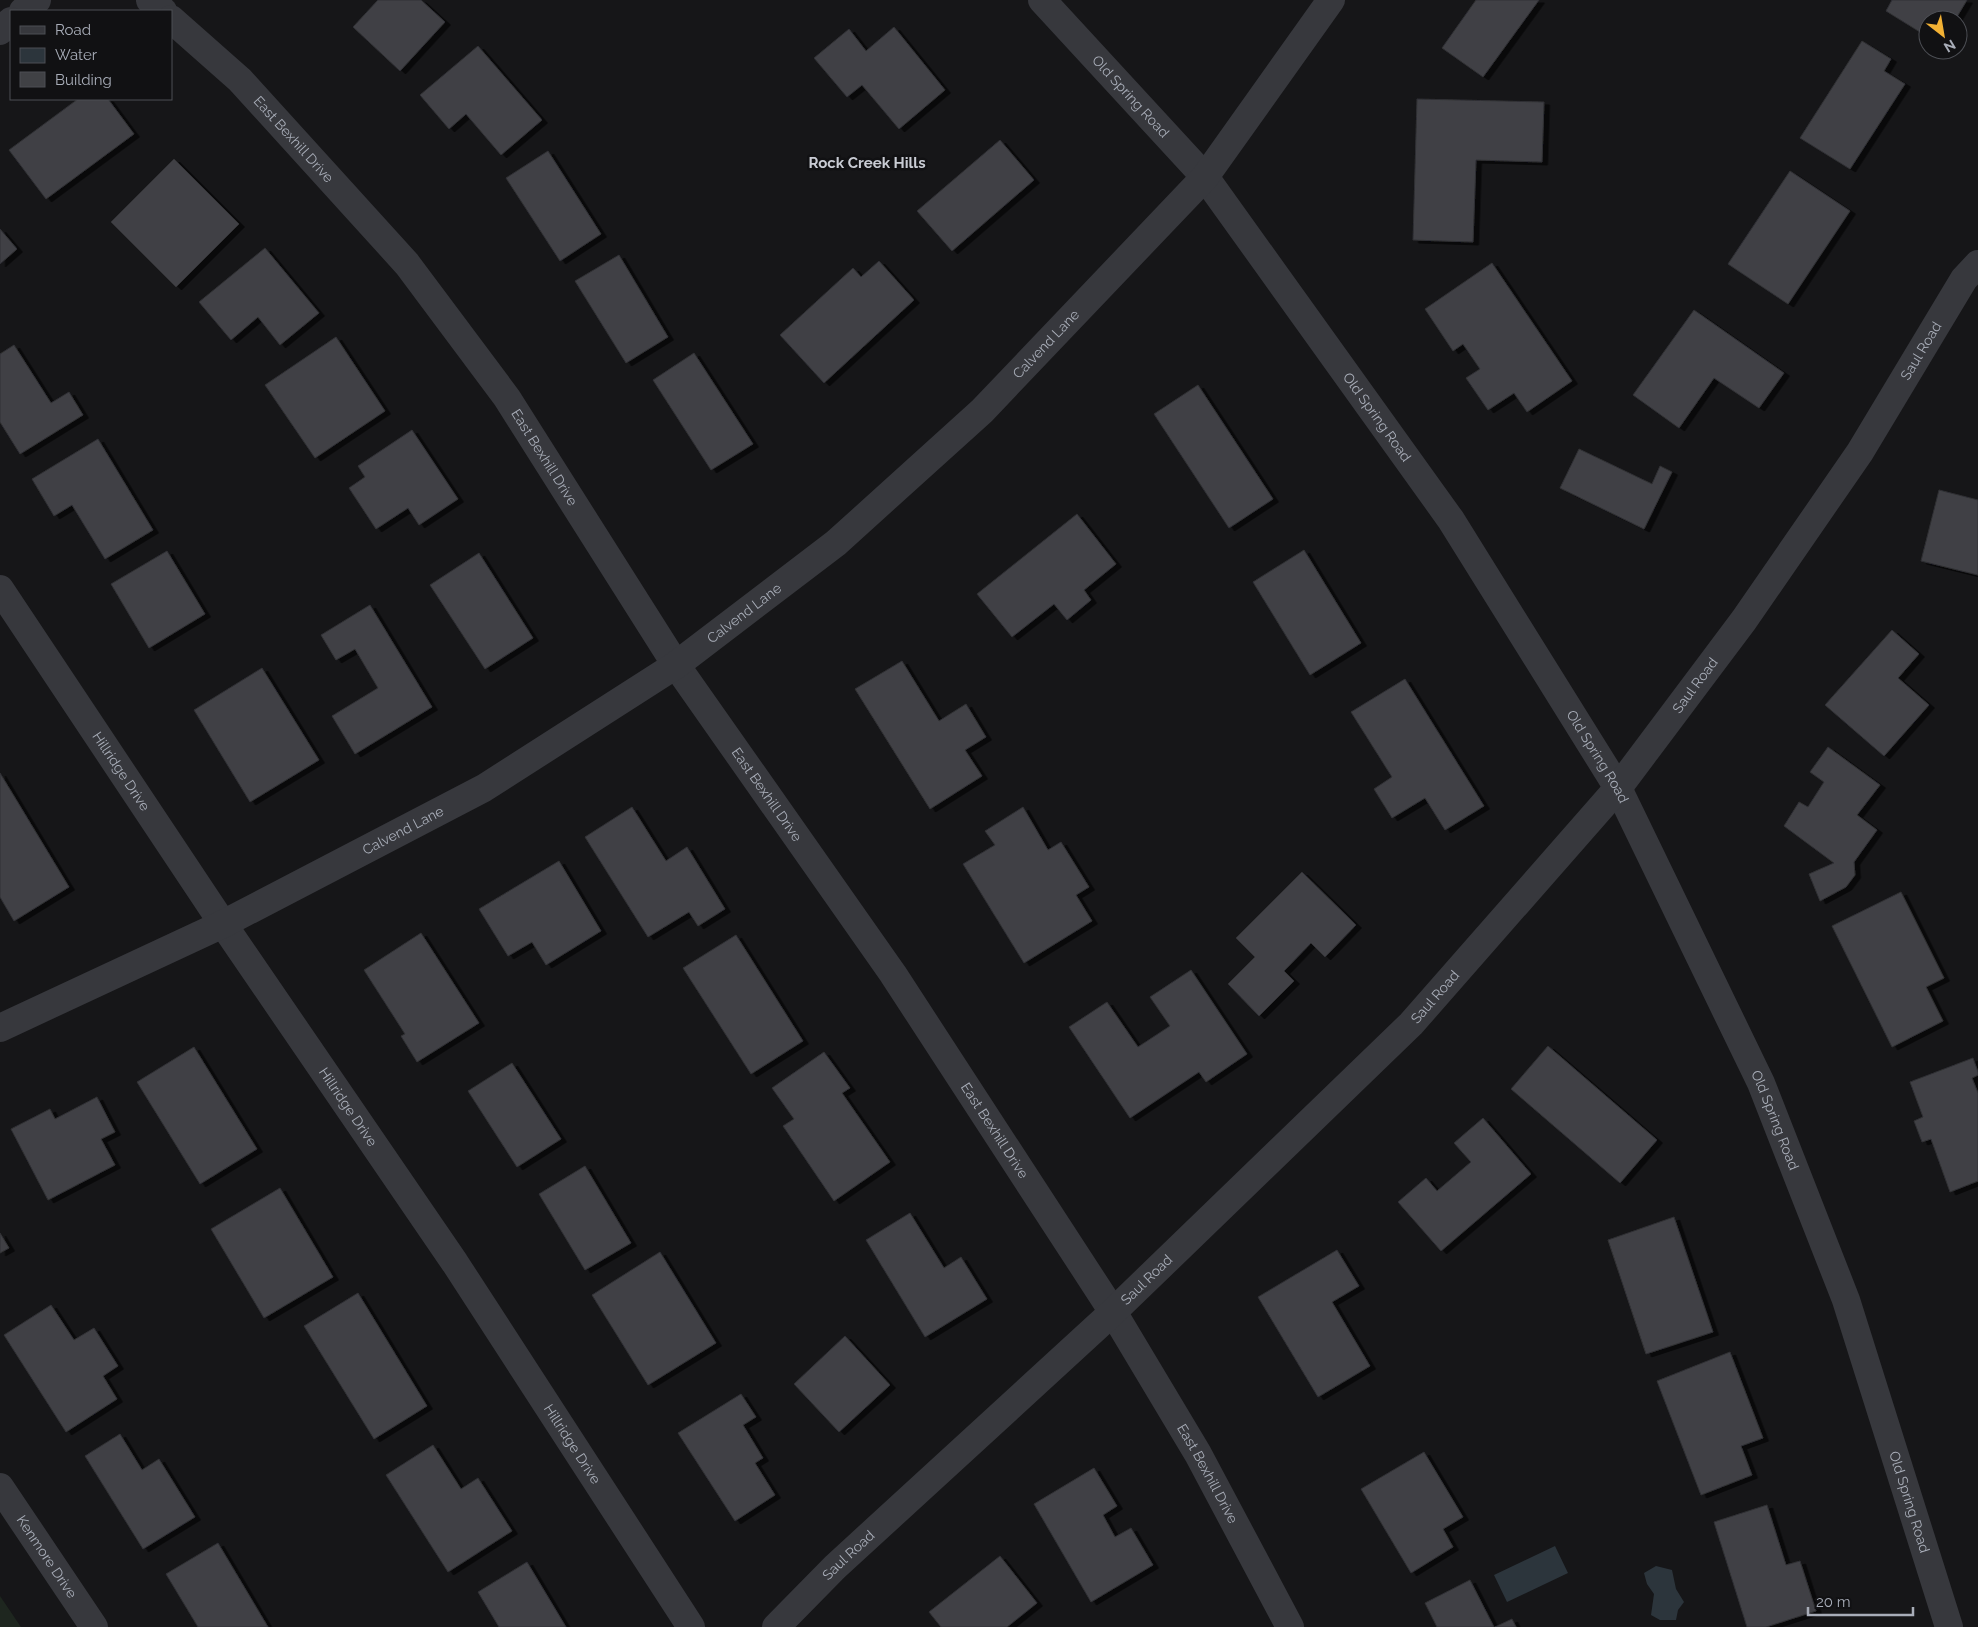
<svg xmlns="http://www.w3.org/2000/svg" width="1978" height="1627" font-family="Raleway,sans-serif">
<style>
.green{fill:#1e261f}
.water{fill:#2c353c}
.building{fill:#404145;stroke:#303034;filter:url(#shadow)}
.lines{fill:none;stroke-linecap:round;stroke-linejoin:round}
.minor{stroke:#37383d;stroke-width:28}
.labels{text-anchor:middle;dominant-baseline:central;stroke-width:5;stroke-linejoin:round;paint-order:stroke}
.street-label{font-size:14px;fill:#a8adb8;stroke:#111113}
.neighbourhood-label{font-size:15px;font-weight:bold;fill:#c9ccd4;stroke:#111113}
</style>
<defs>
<filter id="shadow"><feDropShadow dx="5.5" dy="3" stdDeviation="0" flood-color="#0009"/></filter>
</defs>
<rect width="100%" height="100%" fill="#161618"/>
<path class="green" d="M 0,1596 L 21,1627 L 0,1627 Z"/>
<path class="water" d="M 1555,1546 L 1568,1573 L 1507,1602 L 1494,1575 Z
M 1656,1566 L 1672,1570 L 1676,1589 L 1684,1602 L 1678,1610 L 1676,1620 L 1660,1620 L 1651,1615 L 1654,1594 L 1647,1584 L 1644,1573 Z"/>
<path class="building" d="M 378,0 L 421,0 L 445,22 L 400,71 L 353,27 Z
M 1476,0 L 1539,0 L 1483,77 L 1442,48 Z
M 1892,0 L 1967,0 L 1955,20 L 1928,20 L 1928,37 L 1886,11 Z
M 894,27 L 945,90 L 899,129 L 862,85 L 847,97 L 814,58 L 849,29 L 866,51 Z
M 1862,41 L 1891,59 L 1884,71 L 1905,84 L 1850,169 L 1800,138 Z
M 478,46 L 542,120 L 501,155 L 466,114 L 449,129 L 420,95 Z
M 78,99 L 108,99 L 134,134 L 46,199 L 9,150 Z
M 1417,99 L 1544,102 L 1542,162 L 1476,160 L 1473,242 L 1413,240 Z
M 1000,140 L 1034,180 L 952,251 L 917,211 Z
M 548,151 L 601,234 L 560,261 L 506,178 Z
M 174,159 L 239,224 L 176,287 L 111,222 Z
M 1790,171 L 1850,211 L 1788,304 L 1728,264 Z
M 0,229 L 17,249 L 0,264 Z
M 265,248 L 319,313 L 280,345 L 258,317 L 231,340 L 199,302 Z
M 619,255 L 668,337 L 626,363 L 575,281 Z
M 879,261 L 914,300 L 824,383 L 780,335 L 853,268 L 861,277 Z
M 1492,263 L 1572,381 L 1527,412 L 1514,393 L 1488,410 L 1466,378 L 1480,369 L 1463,344 L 1453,351 L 1425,309 Z
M 1694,310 L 1784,373 L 1759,408 L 1714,378 L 1679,428 L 1633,395 Z
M 336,337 L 385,411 L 315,458 L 265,385 Z
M 14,345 L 51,403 L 69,392 L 83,415 L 20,454 L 0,422 L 0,354 Z
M 694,353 L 753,444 L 711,470 L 653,380 Z
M 1198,385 L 1273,499 L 1229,528 L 1154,414 Z
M 412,430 L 458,499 L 419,525 L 408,508 L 376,529 L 349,488 L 365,477 L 358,466 Z
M 98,439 L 153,530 L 105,559 L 72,505 L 54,516 L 32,479 Z
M 1579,449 L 1652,484 L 1660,466 L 1672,472 L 1644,529 L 1560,488 Z
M 1939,490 L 1978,500 L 1978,575 L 1921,561 Z
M 1077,514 L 1116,564 L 1084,590 L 1091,600 L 1067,620 L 1054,604 L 1012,637 L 977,594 Z
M 1304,550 L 1361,643 L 1310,675 L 1253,582 Z
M 167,551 L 205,614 L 149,648 L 111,584 Z
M 479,553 L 533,638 L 485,669 L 430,585 Z
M 370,605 L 432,707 L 355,754 L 332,716 L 378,688 L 355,649 L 336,660 L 321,635 Z
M 1892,630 L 1919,654 L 1898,678 L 1929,705 L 1884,756 L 1825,705 Z
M 902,661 L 939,721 L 966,704 L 986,737 L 965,750 L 982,776 L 930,809 L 855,689 Z
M 262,668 L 319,760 L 250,802 L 194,710 Z
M 1405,679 L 1484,806 L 1445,830 L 1425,798 L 1392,818 L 1374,789 L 1392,777 L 1351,712 Z
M 1828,747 L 1880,785 L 1857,815 L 1877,830 L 1854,862 L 1855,875 L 1846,887 L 1820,901 L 1809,874 L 1834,863 L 1784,826 L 1799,802 L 1808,807 L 1824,782 L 1810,772 Z
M 0,773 L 69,887 L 14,921 L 0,897 Z
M 632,807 L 666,861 L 687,847 L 725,909 L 698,926 L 689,912 L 648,937 L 585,837 Z
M 1023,807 L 1048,850 L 1061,842 L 1089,887 L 1076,895 L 1092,921 L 1024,963 L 963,864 L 995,845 L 985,831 Z
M 559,861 L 601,931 L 546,965 L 532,942 L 508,956 L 479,909 Z
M 1302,872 L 1356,925 L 1325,957 L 1311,943 L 1284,971 L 1294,981 L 1259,1016 L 1228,984 L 1255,957 L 1236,938 Z
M 1901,892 L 1944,978 L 1926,987 L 1943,1021 L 1892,1047 L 1832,926 Z
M 421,933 L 479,1023 L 417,1062 L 401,1036 L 405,1034 L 364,970 Z
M 736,935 L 803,1041 L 751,1074 L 683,968 Z
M 1191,970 L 1247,1054 L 1206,1082 L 1199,1072 L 1130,1118 L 1069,1027 L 1107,1002 L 1138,1047 L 1170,1026 L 1150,997 Z
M 1548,1046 L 1657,1140 L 1620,1183 L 1511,1089 Z
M 194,1047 L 257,1149 L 200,1184 L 137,1082 Z
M 824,1052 L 850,1088 L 842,1093 L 890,1162 L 834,1201 L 783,1126 L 794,1119 L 772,1088 Z
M 1973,1058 L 1978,1072 L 1978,1075 L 1972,1078 L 1978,1093 L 1978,1181 L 1950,1192 L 1931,1139 L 1922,1142 L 1914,1121 L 1923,1117 L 1910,1082 Z
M 512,1063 L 561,1139 L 517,1167 L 468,1091 Z
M 97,1097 L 115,1132 L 101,1139 L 115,1165 L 48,1200 L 11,1129 L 50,1109 L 55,1119 Z
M 1483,1118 L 1531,1174 L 1441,1251 L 1398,1202 L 1426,1178 L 1437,1191 L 1471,1162 L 1454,1143 Z
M 585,1166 L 631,1243 L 585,1270 L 539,1194 Z
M 280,1188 L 333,1277 L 264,1318 L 211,1229 Z
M 910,1213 L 944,1268 L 961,1257 L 987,1299 L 925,1337 L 866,1240 Z
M 1674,1217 L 1713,1332 L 1646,1354 L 1608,1240 Z
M 0,1233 L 9,1248 L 0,1253 Z
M 1337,1250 L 1359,1286 L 1332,1302 L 1370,1366 L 1318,1397 L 1258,1297 Z
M 660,1252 L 716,1343 L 648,1385 L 592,1295 Z
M 358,1293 L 427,1406 L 374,1439 L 304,1326 Z
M 51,1305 L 74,1340 L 94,1328 L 118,1366 L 103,1376 L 117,1399 L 66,1432 L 4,1335 Z
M 845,1336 L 890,1385 L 839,1432 L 794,1384 Z
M 1730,1352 L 1763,1438 L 1741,1446 L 1752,1475 L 1701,1495 L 1657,1381 Z
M 741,1394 L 756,1417 L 743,1425 L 763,1458 L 755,1463 L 775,1495 L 735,1521 L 678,1433 Z
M 120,1434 L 142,1470 L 159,1459 L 195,1517 L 143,1549 L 85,1456 Z
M 433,1445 L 461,1489 L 478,1478 L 512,1531 L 448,1572 L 386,1475 Z
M 1424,1452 L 1463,1517 L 1443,1529 L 1453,1547 L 1411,1573 L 1361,1489 Z
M 1094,1468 L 1117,1506 L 1103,1515 L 1115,1537 L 1131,1528 L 1153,1565 L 1091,1602 L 1034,1504 Z
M 1767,1505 L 1786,1565 L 1800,1561 L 1816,1611 L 1766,1627 L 1747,1627 L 1714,1522 Z
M 218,1543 L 268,1627 L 198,1627 L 166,1574 Z
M 1000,1556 L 1037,1603 L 1007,1627 L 941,1627 L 929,1612 Z
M 527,1562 L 566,1627 L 499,1627 L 478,1592 Z
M 1470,1580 L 1494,1627 L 1437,1627 L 1425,1603 Z
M 1512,1619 L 1516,1627 L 1495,1627 Z"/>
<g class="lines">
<g class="minor">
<path d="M 150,0 L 163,11"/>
<path id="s1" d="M 1042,0 L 1205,177 L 1451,520 L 1618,788 L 1761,1083 L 1846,1300 L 1949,1627"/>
<path d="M 23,11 L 37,0"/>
<path id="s2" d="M 171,19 L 240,80 L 407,264 L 507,398 L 676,665 L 893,974 L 1113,1312 L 1198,1454 L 1290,1627"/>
<path d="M 0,31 L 11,21"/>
<path id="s3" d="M 0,589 L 223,924 L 455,1263 L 691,1627"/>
<path id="s4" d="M 0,1028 L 223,924 L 484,788 L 676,665 L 836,543 L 982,411 L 1205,177 L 1331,0"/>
<path id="s5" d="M 0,1487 L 94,1627"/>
<path id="s6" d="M 776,1627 L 835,1567 L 1113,1312 L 1411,1024 L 1618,788 L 1744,620 L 1860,452 L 1964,279 L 1978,264"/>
</g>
</g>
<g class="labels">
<g class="street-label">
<text stroke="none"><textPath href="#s1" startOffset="131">Old Spring Road</textPath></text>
<text stroke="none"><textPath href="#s2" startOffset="172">East Bexhill Drive</textPath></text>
<text stroke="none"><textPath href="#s4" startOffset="1259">Calvend Lane</textPath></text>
<text stroke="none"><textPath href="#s6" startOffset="1722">Saul Road</textPath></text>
<text stroke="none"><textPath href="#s1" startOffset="536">Old Spring Road</textPath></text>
<text stroke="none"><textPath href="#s2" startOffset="578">East Bexhill Drive</textPath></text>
<text stroke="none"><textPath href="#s4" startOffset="854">Calvend Lane</textPath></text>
<text stroke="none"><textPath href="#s6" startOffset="1318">Saul Road</textPath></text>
<text stroke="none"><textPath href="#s1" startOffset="941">Old Spring Road</textPath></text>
<text stroke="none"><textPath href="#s3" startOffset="219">Hillridge Drive</textPath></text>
<text stroke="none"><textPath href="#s2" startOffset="982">East Bexhill Drive</textPath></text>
<text stroke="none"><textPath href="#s4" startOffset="449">Calvend Lane</textPath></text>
<text stroke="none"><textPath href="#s6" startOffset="912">Saul Road</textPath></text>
<text stroke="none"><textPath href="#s3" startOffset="624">Hillridge Drive</textPath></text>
<text stroke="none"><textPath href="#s1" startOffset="1346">Old Spring Road</textPath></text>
<text stroke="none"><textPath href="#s2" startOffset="1388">East Bexhill Drive</textPath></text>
<text stroke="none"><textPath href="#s6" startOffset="508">Saul Road</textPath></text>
<text stroke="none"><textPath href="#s3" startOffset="1029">Hillridge Drive</textPath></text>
<text stroke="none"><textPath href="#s2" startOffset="1792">East Bexhill Drive</textPath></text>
<text stroke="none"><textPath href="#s1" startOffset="1751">Old Spring Road</textPath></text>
<text stroke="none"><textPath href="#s6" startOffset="102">Saul Road</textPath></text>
<text stroke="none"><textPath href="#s5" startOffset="84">Kenmore Drive</textPath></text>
</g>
<g class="neighbourhood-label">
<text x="867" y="163">Rock Creek Hills</text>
</g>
</g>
<rect x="10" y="10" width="162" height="90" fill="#111113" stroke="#4d4f55"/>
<rect x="20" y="26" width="25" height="8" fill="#37383d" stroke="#4d4f55"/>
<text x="55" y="35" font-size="15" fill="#a8adb8">Road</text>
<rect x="20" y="48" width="25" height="15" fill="#2c353c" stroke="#4d4f55"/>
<text x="55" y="60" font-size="15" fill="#a8adb8">Water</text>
<rect x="20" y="72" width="25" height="15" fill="#404145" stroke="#4d4f55"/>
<text x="55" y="85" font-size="15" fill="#a8adb8">Building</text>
<g transform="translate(1943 35) rotate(149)"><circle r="24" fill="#111113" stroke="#4d4f55"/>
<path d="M0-4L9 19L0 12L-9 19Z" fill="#f2b134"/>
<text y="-8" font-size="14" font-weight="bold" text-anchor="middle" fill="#a8adb8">N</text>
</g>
<path d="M1808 1607v8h105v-8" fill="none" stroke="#a8adb8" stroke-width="2.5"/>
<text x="1816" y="1607" font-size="15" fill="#a8adb8" stroke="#111113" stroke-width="4" paint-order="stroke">20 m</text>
</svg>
